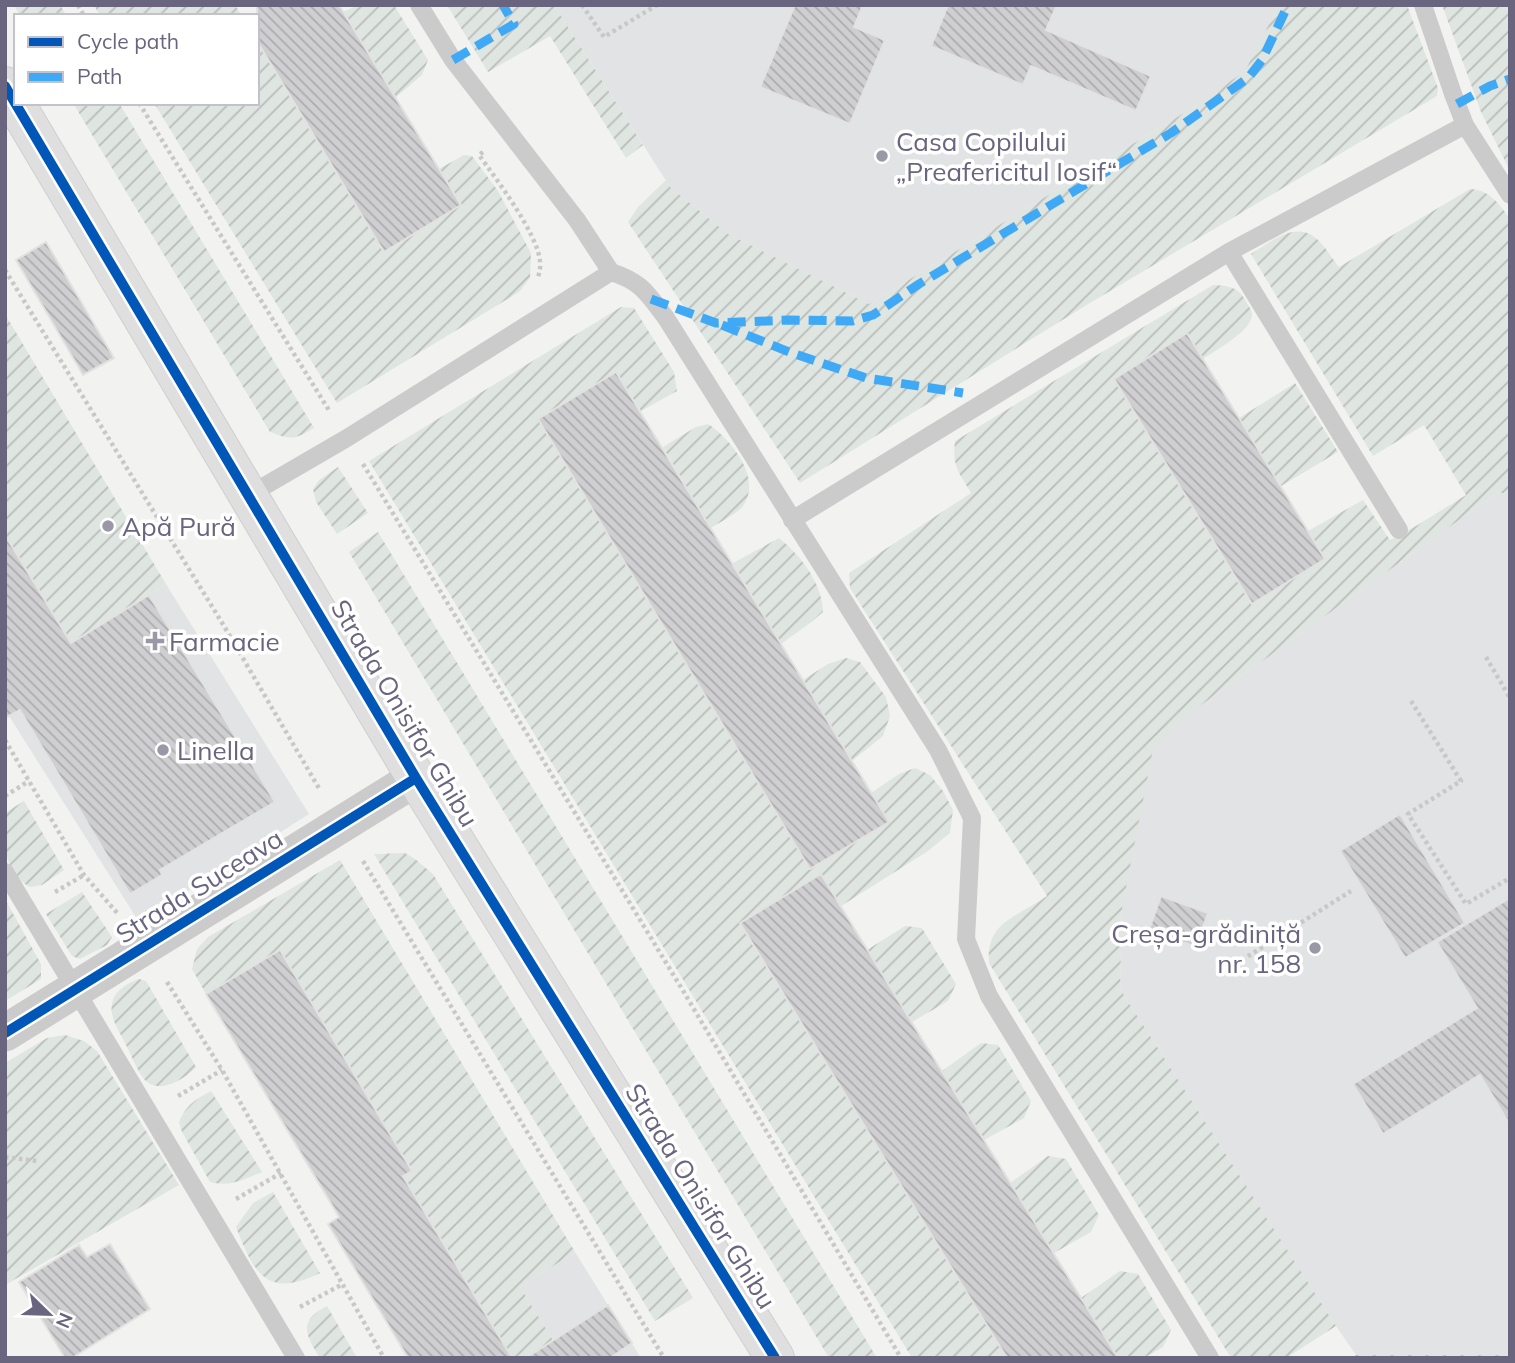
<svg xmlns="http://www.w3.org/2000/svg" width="1515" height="1363" font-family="Mulish,sans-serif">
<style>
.built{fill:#e2e3e4}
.garden{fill:url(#garden-furrows)}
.building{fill:url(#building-back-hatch);stroke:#e2e2e1;stroke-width:2}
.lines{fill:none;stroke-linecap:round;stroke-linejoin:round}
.secondary-casing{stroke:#cfcfd0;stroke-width:40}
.path{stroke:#c8c8c9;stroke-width:4.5;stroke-dasharray:3.5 3.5;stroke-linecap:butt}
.lane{stroke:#cbcbcc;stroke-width:18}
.street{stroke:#cbcbcc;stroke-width:37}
.secondary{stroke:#dfdfe0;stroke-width:38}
.quiet{stroke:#3fa9f5;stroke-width:9;stroke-dasharray:18 9;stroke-linecap:butt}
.cycleway-casing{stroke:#fff;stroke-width:15}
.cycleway{stroke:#0057b8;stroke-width:10}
.poi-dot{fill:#9a97a7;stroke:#fff;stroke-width:2.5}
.labels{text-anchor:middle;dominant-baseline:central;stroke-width:7;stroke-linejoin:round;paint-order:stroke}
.poi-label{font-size:26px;fill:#6a657f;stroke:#fff;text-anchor:start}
.street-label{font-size:26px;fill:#6a657f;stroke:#fff}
</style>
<defs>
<pattern id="garden-furrows" width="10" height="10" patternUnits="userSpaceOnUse" patternTransform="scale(1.75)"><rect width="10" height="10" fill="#dfe5e0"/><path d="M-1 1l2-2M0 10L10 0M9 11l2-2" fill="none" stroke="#b9bdbb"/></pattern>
<pattern id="building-back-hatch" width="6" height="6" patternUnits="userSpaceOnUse" patternTransform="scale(1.75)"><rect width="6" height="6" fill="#cfcfd1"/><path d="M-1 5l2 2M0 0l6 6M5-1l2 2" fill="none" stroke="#acacaf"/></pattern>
</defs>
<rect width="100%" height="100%" fill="#f2f3f1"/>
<path class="built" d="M 554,5 L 1279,5 L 1246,71 L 1192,108 L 869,304 L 728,234 L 670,187 Z
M 1498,492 L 1510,495 L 1510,1355 L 1356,1355 L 1336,1326 L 1120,989 L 1122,908 L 1153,744 L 1197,708 Z
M 166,584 L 309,814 L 139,922 L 9,716 L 20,710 L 71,643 Z
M 575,1252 L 641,1358 L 564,1358 L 520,1287 Z"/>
<path class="garden" d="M 14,5 L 60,5 L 67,16 L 20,16 Z
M 94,5 L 235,5 L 242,16 L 100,16 Z
M 358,5 L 394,5 L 428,60 L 422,75 L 395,98 L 343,12 Z
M 447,5 L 554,5 L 643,145 L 626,158 L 550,36 L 488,72 Z
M 1279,5 L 1407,5 L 1438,88 L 1437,96 L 1085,306 L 800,483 L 628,222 L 638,207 L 666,180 L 670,187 L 728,234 L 869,304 L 1192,108 L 1245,71 Z
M 1442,5 L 1510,5 L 1510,171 L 1481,112 Z
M 257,41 L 384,252 L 460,205 L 439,169 L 464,155 L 472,156 L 498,191 L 531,253 L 530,278 L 519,292 L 337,403 L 154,103 L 257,103 Z
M 73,103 L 119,103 L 314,428 C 294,440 292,440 270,432 Z
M 1470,189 C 1488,189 1500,204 1510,219 L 1510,495 L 1498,492 L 1197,708 L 1154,744 L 1122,908 L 1120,989 L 1336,1326 L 1286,1358 L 1231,1358 L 989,963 C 985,922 1019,916 1047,896 L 850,588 L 849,573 L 971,493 C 959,472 952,467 955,441 L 1213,285 C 1227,286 1238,286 1245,300 C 1248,305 1252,310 1252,315 C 1252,330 1215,351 1203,359 L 1187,333 L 1114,379 L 1251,604 L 1325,559 L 1308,531 L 1363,500 L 1390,540 L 1416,526 L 1466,495 L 1424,425 L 1373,456 L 1251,254 C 1270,242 1297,219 1318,240 C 1326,247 1332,259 1339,267 Z
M 621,307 L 634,308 L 674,372 L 677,391 L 641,411 L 616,372 L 539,419 L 810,869 L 889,822 L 871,793 L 899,774 L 915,768 L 930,775 L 943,791 L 953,810 L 950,833 L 928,851 L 841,906 L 820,874 L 740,924 L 1007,1358 L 912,1358 L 369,461 Z
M 5,314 L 166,584 L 71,643 L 5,535 Z
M 1295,383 L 1338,452 L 1281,486 L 1239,418 Z
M 708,424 C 731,439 763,479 743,506 C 736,515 721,521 711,528 L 663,447 L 696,427 Z
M 338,467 L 368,513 L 337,534 L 316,502 L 313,489 L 319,480 Z
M 378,532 L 877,1358 L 829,1358 L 349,552 Z
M 779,538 C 801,556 822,582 823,612 L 810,623 L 781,644 L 733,563 Z
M 846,658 L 860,662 L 886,697 L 890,716 L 883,736 L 852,761 L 803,680 L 828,664 Z
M 24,801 L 64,870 L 42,885 L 30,887 C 1,870 5,841 5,813 Z
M 405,853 L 415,859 L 433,874 L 693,1298 L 655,1321 L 374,854 Z
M 340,860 L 575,1252 L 520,1287 L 564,1358 L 512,1358 L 403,1176 L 412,1170 L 280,951 L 206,994 L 192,969 L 197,949 L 208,937 Z
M 82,892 L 112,937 L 107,945 L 80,959 L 72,956 L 46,914 Z
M 5,899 L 41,964 L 41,979 L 5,1001 Z
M 905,926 L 922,928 L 956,984 L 948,1001 L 912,1022 L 867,950 Z
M 139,979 L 146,981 L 196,1067 C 185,1079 158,1096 144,1079 C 137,1071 131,1054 126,1045 C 120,1032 109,1018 112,1004 C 114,991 127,983 139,979 Z
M 65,1035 L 84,1041 L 97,1051 L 179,1185 L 5,1285 L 5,1063 L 47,1038 Z
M 981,1043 L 998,1045 L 1031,1101 L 1024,1118 L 984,1140 L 942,1071 Z
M 211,1091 L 262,1172 C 243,1180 230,1187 210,1182 L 182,1132 L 179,1122 C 187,1104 195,1100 211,1091 Z
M 1048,1156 L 1066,1159 L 1099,1215 L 1091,1232 L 1054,1253 L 1010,1183 Z
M 273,1192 L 320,1273 C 267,1299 254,1274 236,1227 L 253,1203 Z
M 1120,1271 L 1138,1274 L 1171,1330 L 1163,1347 L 1144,1358 L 1118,1358 L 1081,1298 Z
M 327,1306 L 357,1358 L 320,1358 C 305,1334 298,1321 327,1306 Z
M 1356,1355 L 1510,1355 L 1510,1358 L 1349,1358 Z"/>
<path class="building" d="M 257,5 L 339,5 L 461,205 L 384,252 L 257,41 Z
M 795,5 L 863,5 L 854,27 L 885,40 L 850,124 L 760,87 Z
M 948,5 L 1057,5 L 1046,30 L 1151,76 L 1136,111 L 1031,66 L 1023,85 L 931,46 Z
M 46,242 L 114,358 L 83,375 L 16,260 Z
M 1187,333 L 1325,559 L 1252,604 L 1114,379 Z
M 616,372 L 889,822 L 810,869 L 538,419 Z
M 5,535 L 71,643 L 149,595 L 275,802 L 160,870 L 162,875 L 130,894 L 20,710 L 5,718 Z
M 1400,814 L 1465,923 L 1405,958 L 1340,851 Z
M 821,874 L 925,1044 L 1118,1358 L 1007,1358 L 740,923 Z
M 1161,896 L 1208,913 L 1196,947 L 1149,930 Z
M 1510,898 L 1510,1125 L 1480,1075 L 1383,1134 L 1353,1084 L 1477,1008 L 1437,942 Z
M 280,950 L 412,1171 L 403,1176 L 512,1358 L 408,1358 L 328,1224 L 339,1217 L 206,994 Z
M 110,1244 L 150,1309 L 72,1358 L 65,1358 L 19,1282 L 79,1245 L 87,1257 Z
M 608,1305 L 632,1343 L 610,1358 L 526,1358 Z"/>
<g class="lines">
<g class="secondary-casing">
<path id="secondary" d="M 5,86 L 416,778 L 775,1358"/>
</g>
<path class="path" d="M 78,5 L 84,16
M 582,5 L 604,37 L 657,5
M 139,103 L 330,412
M 483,152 L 479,155 C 497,180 537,233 540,261 C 541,267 539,273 538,278
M 5,270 L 224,626 L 320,790
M 363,464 L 682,989 L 901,1358
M 1486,657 L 1510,698
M 1411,701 L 1461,781 L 1408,814 L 1466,904 L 1510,878
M 5,740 L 84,875 L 119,915
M 5,796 L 29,781
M 363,861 L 664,1358
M 55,892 L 84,875
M 1242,960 L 1351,891
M 167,982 L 222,1070 L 384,1358
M 178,1096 L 222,1070
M 5,1157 L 37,1161
M 236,1199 L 281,1173
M 300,1307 L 343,1284"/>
<path class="lane" d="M 1423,5 L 1453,94 L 1465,125 L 1510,195
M 1229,252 L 1399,530
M 611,272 C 642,282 647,293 666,318 L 938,750 L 972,818 L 966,939 L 989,996 L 1210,1358
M 249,495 L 347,438 L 611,272 L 577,220 L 453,60 L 419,5
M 792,520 L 1229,252 L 1465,125
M 5,872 L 296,1358"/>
<path class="street" d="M 5,1033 L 416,778"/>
<use href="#secondary" class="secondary"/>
<path class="quiet" d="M 453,60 L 514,24 L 503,5
M 1457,104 L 1490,86 L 1510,79
M 651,299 L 716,323 L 790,320 L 852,321 L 873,315 L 919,284 L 1171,133 L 1248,78 L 1262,60 L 1288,5
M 722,325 L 789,352 L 866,378 L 963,393"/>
<g class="cycleway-casing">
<path id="cycleway" d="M 5,86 L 416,778 L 775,1358
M 5,1033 L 416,778"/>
</g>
<use href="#cycleway" class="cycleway"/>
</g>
<g class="poi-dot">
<circle cx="882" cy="156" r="7"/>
<circle cx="108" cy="526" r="7"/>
<path d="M151.5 630.5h7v7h7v7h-7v7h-7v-7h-7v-7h7z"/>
<circle cx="163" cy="750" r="7"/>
<circle cx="1315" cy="948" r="7"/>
</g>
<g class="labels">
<g class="poi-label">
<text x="896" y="141">Casa Copilului<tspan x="896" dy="30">„Preafericitul Iosif“</tspan></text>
<text x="122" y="526">Apă Pură</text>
<text x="169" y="641">Farmacie</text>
<text x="177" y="750">Linella</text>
<text x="1301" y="933" text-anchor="end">Creșa-grădiniță<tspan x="1301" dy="30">nr. 158</tspan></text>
</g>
<g class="street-label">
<text transform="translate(405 713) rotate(59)">Strada Onisifor Ghibu</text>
<text transform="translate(199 886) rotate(-32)">Strada Suceava</text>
<text transform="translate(701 1196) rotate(58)">Strada Onisifor Ghibu</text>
</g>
</g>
<rect width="1515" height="1363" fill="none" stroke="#6a657f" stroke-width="14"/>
<rect x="14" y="14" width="245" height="91" fill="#ffffff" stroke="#c3c1cc" stroke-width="2"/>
<rect x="28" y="37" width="35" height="10" fill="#0057b8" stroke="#c3c1cc" stroke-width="2"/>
<text x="77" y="49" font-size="21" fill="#6a657f">Cycle path</text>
<rect x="28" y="72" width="35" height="10" fill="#3fa9f5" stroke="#c3c1cc" stroke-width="2"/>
<text x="77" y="84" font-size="21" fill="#6a657f">Path</text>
<g transform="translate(49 1314) rotate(113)" stroke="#ffffff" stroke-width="5" paint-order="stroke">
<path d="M0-5L12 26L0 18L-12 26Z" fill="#6a657f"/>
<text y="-10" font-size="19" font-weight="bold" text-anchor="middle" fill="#6a657f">N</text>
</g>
</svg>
